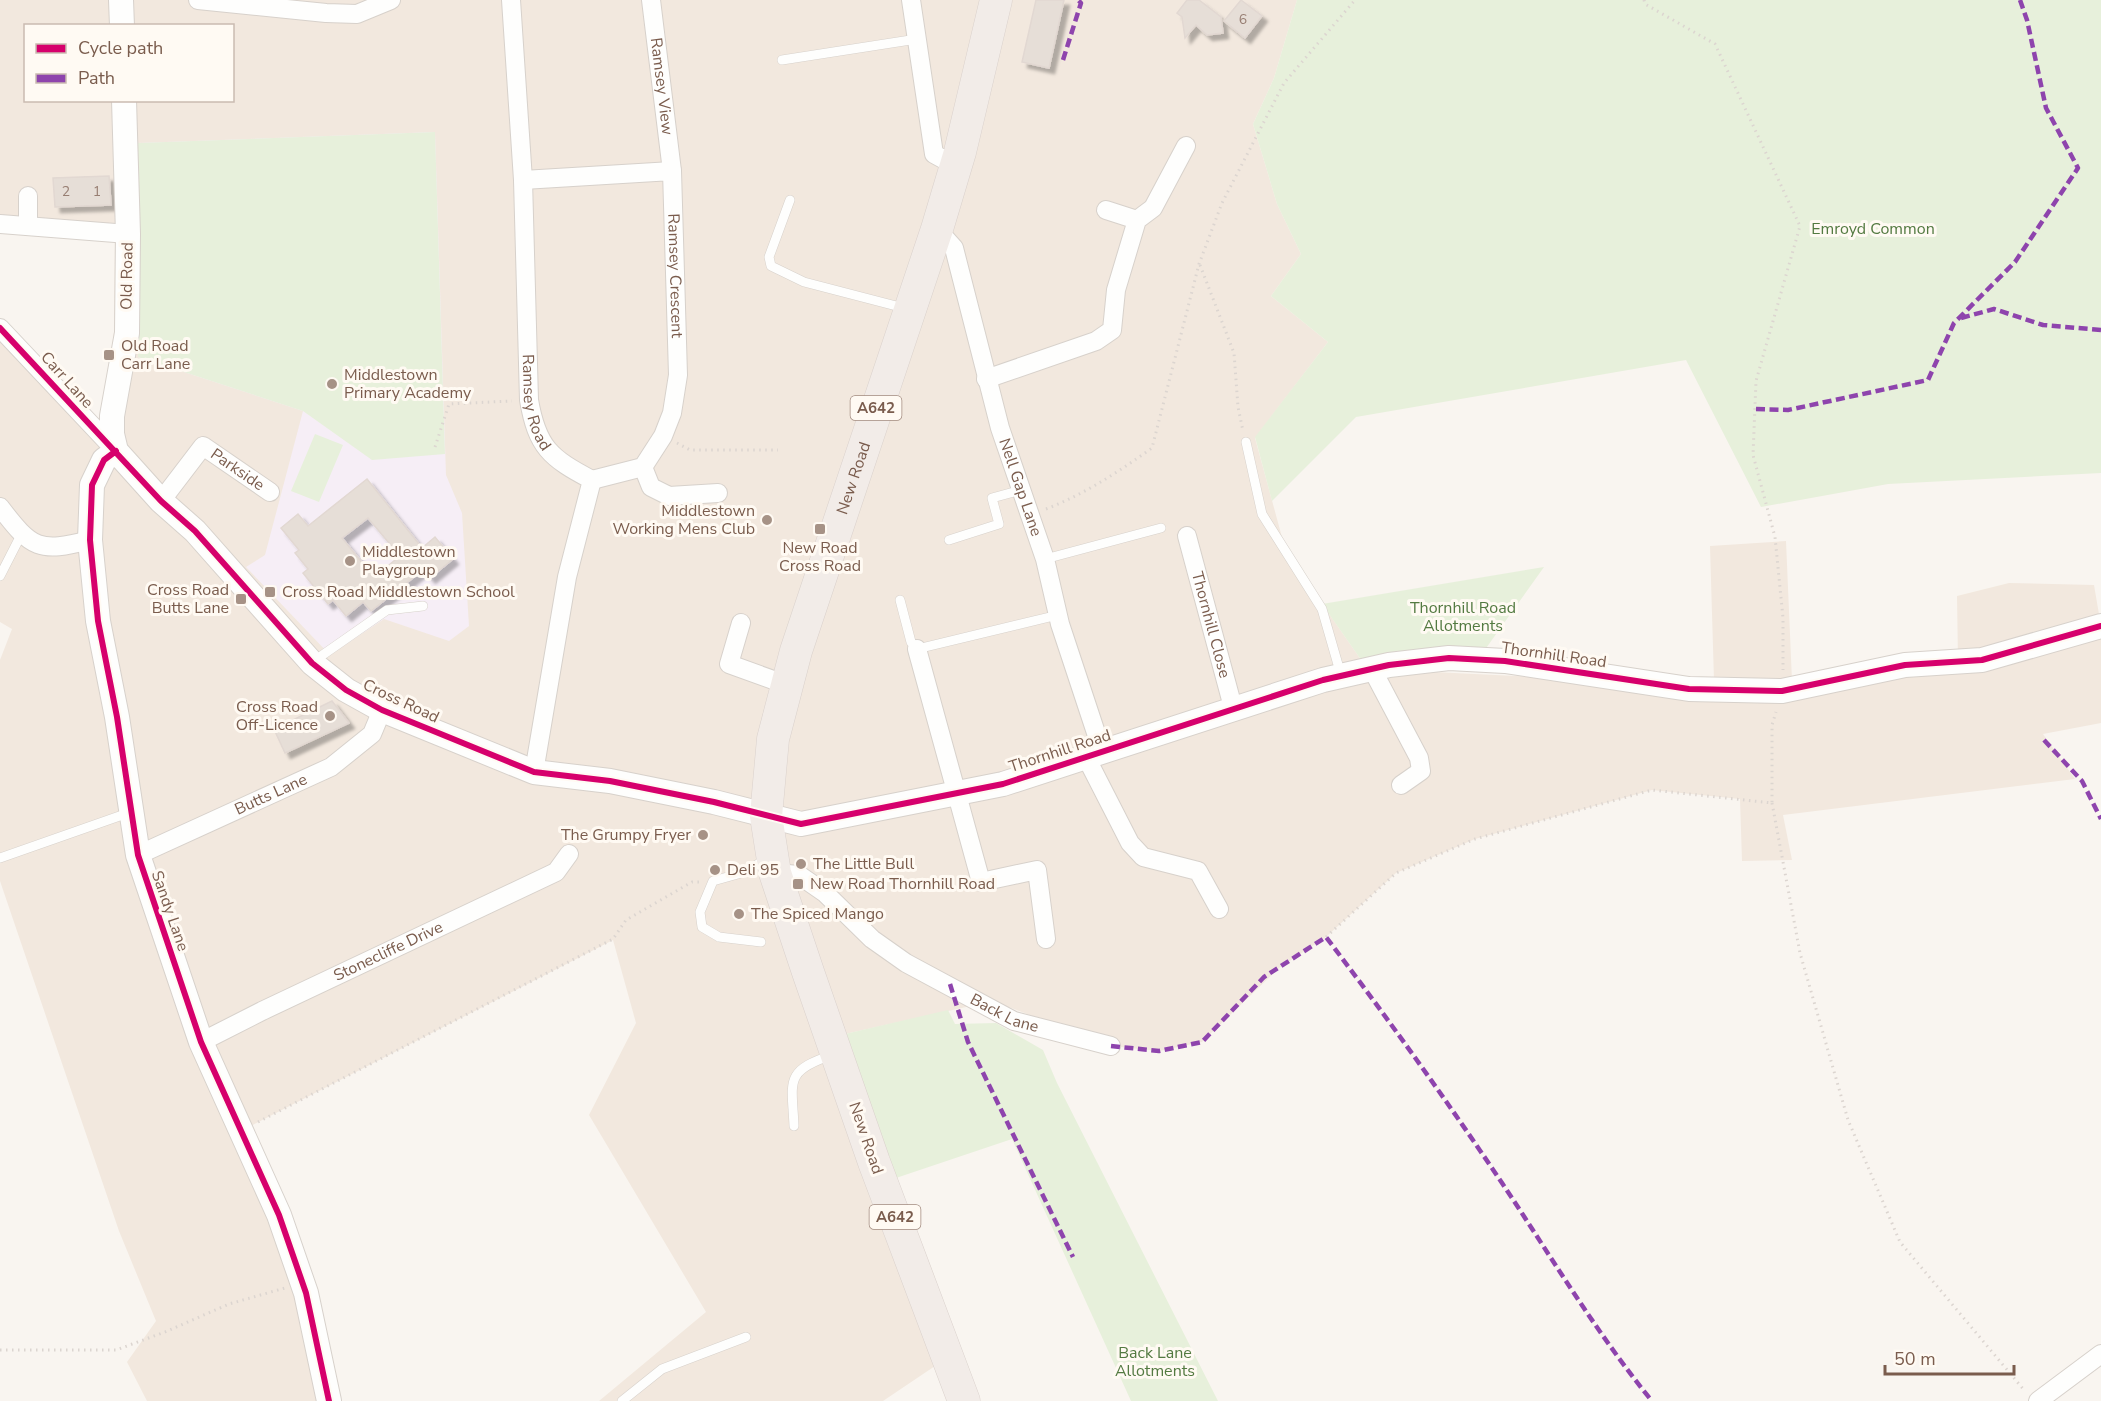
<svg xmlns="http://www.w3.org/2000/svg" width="2101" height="1401" font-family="'Nunito Sans',sans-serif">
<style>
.residential{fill:#f2e8de;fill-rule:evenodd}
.education{fill:#f6eef6}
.green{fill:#e7f0db}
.building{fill:#e6ded7;stroke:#e2d8d2;stroke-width:1.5;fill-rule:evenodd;filter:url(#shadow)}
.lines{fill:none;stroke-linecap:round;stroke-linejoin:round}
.service-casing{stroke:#d7d1cb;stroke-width:10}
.minor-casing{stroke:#d7d1cb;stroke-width:20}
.tertiary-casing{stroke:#d7d1cb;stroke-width:26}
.trunk-casing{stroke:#dad1cc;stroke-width:33}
.path{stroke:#dcd5d0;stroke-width:3;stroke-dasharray:1.5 4.5;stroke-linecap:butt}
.service{stroke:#fefefd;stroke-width:9}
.minor{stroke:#fefefd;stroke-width:18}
.tertiary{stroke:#fefefd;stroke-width:24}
.trunk{stroke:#f2ece8;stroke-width:32}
.quiet{stroke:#8e44ad;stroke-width:4.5;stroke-dasharray:9 4.5;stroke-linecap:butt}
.cycleway-casing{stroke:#fffaf3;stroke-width:10}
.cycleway{stroke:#d6006c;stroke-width:6}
.poi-dot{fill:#a69286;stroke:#fffaf3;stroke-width:2}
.labels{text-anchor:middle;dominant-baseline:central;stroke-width:6;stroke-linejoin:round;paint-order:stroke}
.number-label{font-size:14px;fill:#977e72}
.shield{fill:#fffaf3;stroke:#a28b7f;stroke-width:1.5}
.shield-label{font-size:15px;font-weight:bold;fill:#7a5c4d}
.street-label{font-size:16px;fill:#7a5c4d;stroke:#fffaf3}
.park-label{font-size:16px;fill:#537a41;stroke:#fffaf3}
.poi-label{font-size:16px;fill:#7a5c4d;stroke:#fffaf3;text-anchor:start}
</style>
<defs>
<filter id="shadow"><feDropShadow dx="5.5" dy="5.5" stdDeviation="1.5" flood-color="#0004"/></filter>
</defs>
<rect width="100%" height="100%" fill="#f9f5f0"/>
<path class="residential" d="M 0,0 L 1297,0 L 1274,78 L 1253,124 L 1277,204 L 1301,254 L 1271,296 L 1328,342 L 1255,438 L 1286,552 L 1364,664 L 1372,669 L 1558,678 L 1714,681 L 1710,546 L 1786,541 L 1792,681 L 1958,661 L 1957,596 L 2009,583 L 2094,585 L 2101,626 L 2101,723 L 2043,734 L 2075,779 L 1783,815 L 1792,860 L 1742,861 L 1740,799 L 1652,790 L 1475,839 L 1396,873 L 1326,937 L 1279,968 L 1202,1042 L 1159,1051 L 1111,1046 L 993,1001 L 845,1034 L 935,1366 L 883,1401 L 599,1401 L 706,1312 L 589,1115 L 636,1023 L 613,940 L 241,1131 L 329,1401 L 147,1401 L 127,1362 L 156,1321 L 119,1231 L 0,881 L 0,660 L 12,629 L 0,622 L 0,328 L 100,424 L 114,332 L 115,225 L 0,216 ZM 26,26 L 232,26 L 232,100 L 26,100 Z"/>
<path class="education" d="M 435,132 L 446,475 L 462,513 L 469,626 L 449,641 L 384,619 L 330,655 L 246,567 L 265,555 L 303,411 L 138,357 L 138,143 Z"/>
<path class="green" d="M 1297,0 L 2101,0 L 2101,473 L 1888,484 L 1761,507 L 1686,360 L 1356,417 L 1272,501 L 1255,437 L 1328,342 L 1271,296 L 1301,254 L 1277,204 L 1253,124 L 1274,78 Z
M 435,132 L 445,454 L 372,460 L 303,411 L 138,357 L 138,143 Z
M 315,434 L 343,445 L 319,502 L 291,491 Z
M 1544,567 L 1484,651 L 1364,664 L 1322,604 Z
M 948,1010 L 955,1024 L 996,1023 L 1043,1050 L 1057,1083 L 1218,1401 L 1131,1401 L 1012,1139 L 896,1178 L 845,1034 Z"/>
<path class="building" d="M 1036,0 L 1064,0 L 1049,68 L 1022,62 Z
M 1187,0 L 1199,0 L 1221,17 L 1223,33 L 1207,35 L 1196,25 L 1185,38 L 1182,17 L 1177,13 Z
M 1241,0 L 1262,16 L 1245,38 L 1224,21 Z
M 109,176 L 111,205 L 55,207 L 53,178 Z
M 367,479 L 422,548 L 435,537 L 453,559 L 430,578 L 423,570 L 371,611 L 363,602 L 346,616 L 333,600 L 328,604 L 303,573 L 308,569 L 295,553 L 299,550 L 281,528 L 298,514 L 308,526 ZM 368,518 L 400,556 L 374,577 L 342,538 Z
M 332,701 L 349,723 L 285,753 L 274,729 Z"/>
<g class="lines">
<g class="service-casing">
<path id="service" d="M 782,60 L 917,39
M 790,200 L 769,257 L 771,266 L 804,282 L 904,308
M 1246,442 L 1262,514 L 1322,609 L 1341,675
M 949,540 L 999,524 L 992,498 L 1021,490
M 1045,559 L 1161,528
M 0,576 L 21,535
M 900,600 L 911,642 L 917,649 L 1058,615
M 314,661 L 387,610 L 423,606
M 0,858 L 131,812
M 761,942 L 719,937 L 702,927 L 700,912 L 713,881 L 745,872 L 766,859
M 794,1126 C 792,1081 784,1071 832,1055
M 622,1401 L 662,1369 L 746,1337"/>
</g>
<g class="minor-casing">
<g id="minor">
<path d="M 198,0 L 326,13 L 357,14 L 391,0"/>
<path id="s1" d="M 511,0 L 523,180 L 529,400 C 537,447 550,458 592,480 L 567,577 L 534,772"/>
<path id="s2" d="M 651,0 L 672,171"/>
<path d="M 911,0 L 934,154 L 956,166"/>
<path id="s3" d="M 523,180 L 672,171 L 678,375 L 672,413 L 663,436 L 643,467 L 592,480"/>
<path d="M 1106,210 L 1137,220"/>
<path d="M 0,224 L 128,234"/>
<path d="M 28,226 L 28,196"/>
<path id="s4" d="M 937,229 L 954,248 L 1000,428 L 1045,559 L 1060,624 L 1102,751"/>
<path d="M 0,328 L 116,451"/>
<path d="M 986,379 L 1096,341 L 1112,330 L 1116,290 L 1137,220 L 1153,208 L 1186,146"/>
<path d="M 643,467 L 651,487 L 669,496 L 718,493"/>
<path id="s5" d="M 161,501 L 203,446 L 270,492"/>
<path d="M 0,507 C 32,549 39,553 90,540"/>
<path id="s6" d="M 1187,536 L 1234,711"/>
<path d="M 741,623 L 729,664 L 787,685"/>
<path d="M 917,649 L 981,882 L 1037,870 L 1046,939"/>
<path d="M 1372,669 L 1419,758 L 1421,771 L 1401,785"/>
<path d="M 1086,757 L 1130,843 L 1143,857 L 1198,871 L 1219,909"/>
<path id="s7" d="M 138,855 L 331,767 L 372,734 L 382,710"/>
<path id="s8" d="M 775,873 L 799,875 L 825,893 L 872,939 L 906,963 L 1014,1021 L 1111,1046"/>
<path id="s9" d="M 201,1042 L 262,1011 L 556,872 L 569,854"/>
<path d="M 2038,1401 L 2101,1354"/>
</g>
</g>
<g class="tertiary-casing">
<path id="tertiary" d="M 121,0 L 122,26
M 124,100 L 128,234 L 127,333 L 112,416 L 112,434 L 116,451 L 161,501 L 195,531 L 312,663 L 346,690 L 382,710 L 534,772 L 610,781 L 714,802 L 801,824 L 1003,784 L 1323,680 L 1389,665 L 1449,658 L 1505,661 L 1689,689 L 1782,691 L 1905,665 L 1982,660 L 2101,626
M 116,451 L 104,460 L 92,485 L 90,540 L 98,621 L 117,717 L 138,855 L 201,1042 L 279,1215 L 306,1293 L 329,1401"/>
</g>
<g class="trunk-casing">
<g id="trunk">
<path id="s10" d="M 964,1401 L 874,1162 L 808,972 L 775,873 L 766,816 L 773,739 L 796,651 L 937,229 L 960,152 L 996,0"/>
</g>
</g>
<path class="path" d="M 1644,0 L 1645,4 L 1715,44 L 1800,226 L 1756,381 L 1753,455 L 1775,537 L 1783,618 L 1783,670
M 1200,265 L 1234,353 L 1238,407 L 1243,431
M 677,443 L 690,450 L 778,450
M 435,447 L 449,404 L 512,401
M 1046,509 C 1085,494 1118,472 1152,448 L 1199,264 L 1222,203 L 1284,83 L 1355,0
M 1772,803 L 1800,953 L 1848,1120 L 1900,1242 L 2024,1390
M 1326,937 L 1396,873 L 1475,839 L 1652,790 L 1772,803 L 1772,725 L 1776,712
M 258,1122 L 613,939 L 626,920 L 692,882 L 699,882
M 0,1350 L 116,1350 L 165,1332 L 229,1304 L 285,1288"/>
<use href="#service" class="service"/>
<use href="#minor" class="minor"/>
<use href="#tertiary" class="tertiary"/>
<use href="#trunk" class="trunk"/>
<path class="quiet" d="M 1063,60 L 1081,3 L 1078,0
M 1961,318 L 1994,309 L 2043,325 L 2101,330
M 1756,409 L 1788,410 L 1928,380 L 1954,323 L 2015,262 L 2078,168 L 2046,108 L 2027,20 L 2020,0
M 2044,740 L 2082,781 L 2101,819
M 950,984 L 968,1042 L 1073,1257
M 1111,1046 L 1159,1051 L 1202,1042 L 1264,977 L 1326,937 C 1389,1020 1450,1105 1508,1192 C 1555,1263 1598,1335 1652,1401"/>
<g class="cycleway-casing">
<path id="cycleway" d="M 0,328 L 161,501 L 195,531 L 312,663 L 346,690 L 382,710 L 534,772 L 610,781 L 714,802 L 801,824 L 1003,784 L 1323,680 L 1389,665 L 1449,658 L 1505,661 L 1689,689 L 1782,691 L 1905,665 L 1982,660 L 2101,626
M 116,451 L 104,460 L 92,485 L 90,540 L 98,621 L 117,717 L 138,855 L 201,1042 L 279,1215 L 306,1293 L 329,1401"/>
</g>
<use href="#cycleway" class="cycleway"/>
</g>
<g class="poi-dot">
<rect x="103" y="349" width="12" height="12" rx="3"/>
<circle cx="332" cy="384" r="6"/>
<circle cx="767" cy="520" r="6"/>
<rect x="814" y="523" width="12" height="12" rx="3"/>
<circle cx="350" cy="561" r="6"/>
<rect x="264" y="586" width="12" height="12" rx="3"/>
<rect x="235" y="593" width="12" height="12" rx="3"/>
<circle cx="330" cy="716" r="6"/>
<circle cx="703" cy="835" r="6"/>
<circle cx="801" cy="864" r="6"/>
<circle cx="715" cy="870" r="6"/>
<rect x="792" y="878" width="12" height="12" rx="3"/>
<circle cx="739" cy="914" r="6"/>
</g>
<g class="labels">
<g class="number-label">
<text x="1243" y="19">6</text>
<text x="66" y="191">2</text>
<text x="97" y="191">1</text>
</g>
<g class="shield">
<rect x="850.5" y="396" width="51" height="24" rx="4.5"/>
<rect x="869.5" y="1205" width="51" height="24" rx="4.5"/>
</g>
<g class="shield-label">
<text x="876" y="408">A642</text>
<text x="895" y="1217">A642</text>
</g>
<g class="street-label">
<text stroke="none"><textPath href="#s2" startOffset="87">Ramsey View</textPath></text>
<text stroke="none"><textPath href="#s3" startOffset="254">Ramsey Crescent</textPath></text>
<text transform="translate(127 276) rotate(-89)">Old Road</text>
<text transform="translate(67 380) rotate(48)">Carr Lane</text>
<text stroke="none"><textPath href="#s1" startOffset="404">Ramsey Road</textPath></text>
<text stroke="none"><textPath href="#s5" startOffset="111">Parkside</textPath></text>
<text stroke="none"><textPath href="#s10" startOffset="969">New Road</textPath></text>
<text stroke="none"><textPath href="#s4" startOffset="274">Nell Gap Lane</textPath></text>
<text stroke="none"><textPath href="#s6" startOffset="92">Thornhill Close</textPath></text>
<text transform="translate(1554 655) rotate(8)">Thornhill Road</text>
<text transform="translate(401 701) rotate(25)">Cross Road</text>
<text transform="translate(1060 751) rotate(-18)">Thornhill Road</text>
<text stroke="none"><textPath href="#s7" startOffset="146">Butts Lane</textPath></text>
<text transform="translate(170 911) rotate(71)">Sandy Lane</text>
<text stroke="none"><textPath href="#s9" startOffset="208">Stonecliffe Drive</textPath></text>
<text stroke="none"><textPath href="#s8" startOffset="274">Back Lane</textPath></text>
<text transform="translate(866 1138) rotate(71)">New Road</text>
</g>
<g class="park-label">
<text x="1873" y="229">Emroyd Common</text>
<text x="1463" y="608">Thornhill Road<tspan x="1463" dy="18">Allotments</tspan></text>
<text x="1155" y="1353">Back Lane<tspan x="1155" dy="18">Allotments</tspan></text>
</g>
<g class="poi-label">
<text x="121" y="346">Old Road<tspan x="121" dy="18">Carr Lane</tspan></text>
<text x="344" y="375">Middlestown<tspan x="344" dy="18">Primary Academy</tspan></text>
<text x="755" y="511" text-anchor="end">Middlestown<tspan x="755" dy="18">Working Mens Club</tspan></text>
<text x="820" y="548" text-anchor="middle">New Road<tspan x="820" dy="18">Cross Road</tspan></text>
<text x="362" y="552">Middlestown<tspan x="362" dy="18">Playgroup</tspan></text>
<text x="229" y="590" text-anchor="end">Cross Road<tspan x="229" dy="18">Butts Lane</tspan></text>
<text x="282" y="592">Cross Road Middlestown School</text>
<text x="318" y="707" text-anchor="end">Cross Road<tspan x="318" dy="18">Off-Licence</tspan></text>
<text x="691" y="835" text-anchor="end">The Grumpy Fryer</text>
<text x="813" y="864">The Little Bull</text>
<text x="727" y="870">Deli 95</text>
<text x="810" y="884">New Road Thornhill Road</text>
<text x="751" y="914">The Spiced Mango</text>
</g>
</g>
<rect x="24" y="24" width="210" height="78" fill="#fffaf3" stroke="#cabbb1" stroke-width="1.5"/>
<rect x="36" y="44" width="30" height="9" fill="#d6006c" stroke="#cabbb1" stroke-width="1.5"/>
<text x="78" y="54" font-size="18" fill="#7a5c4d">Cycle path</text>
<rect x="36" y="74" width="30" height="9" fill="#8e44ad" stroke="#cabbb1" stroke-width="1.5"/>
<text x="78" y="84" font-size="18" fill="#7a5c4d">Path</text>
<path d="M1885 1365v9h129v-9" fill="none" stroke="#7a5c4d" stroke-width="3"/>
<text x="1894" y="1365" font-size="18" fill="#7a5c4d" stroke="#fffaf3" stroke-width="4.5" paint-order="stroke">50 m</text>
</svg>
